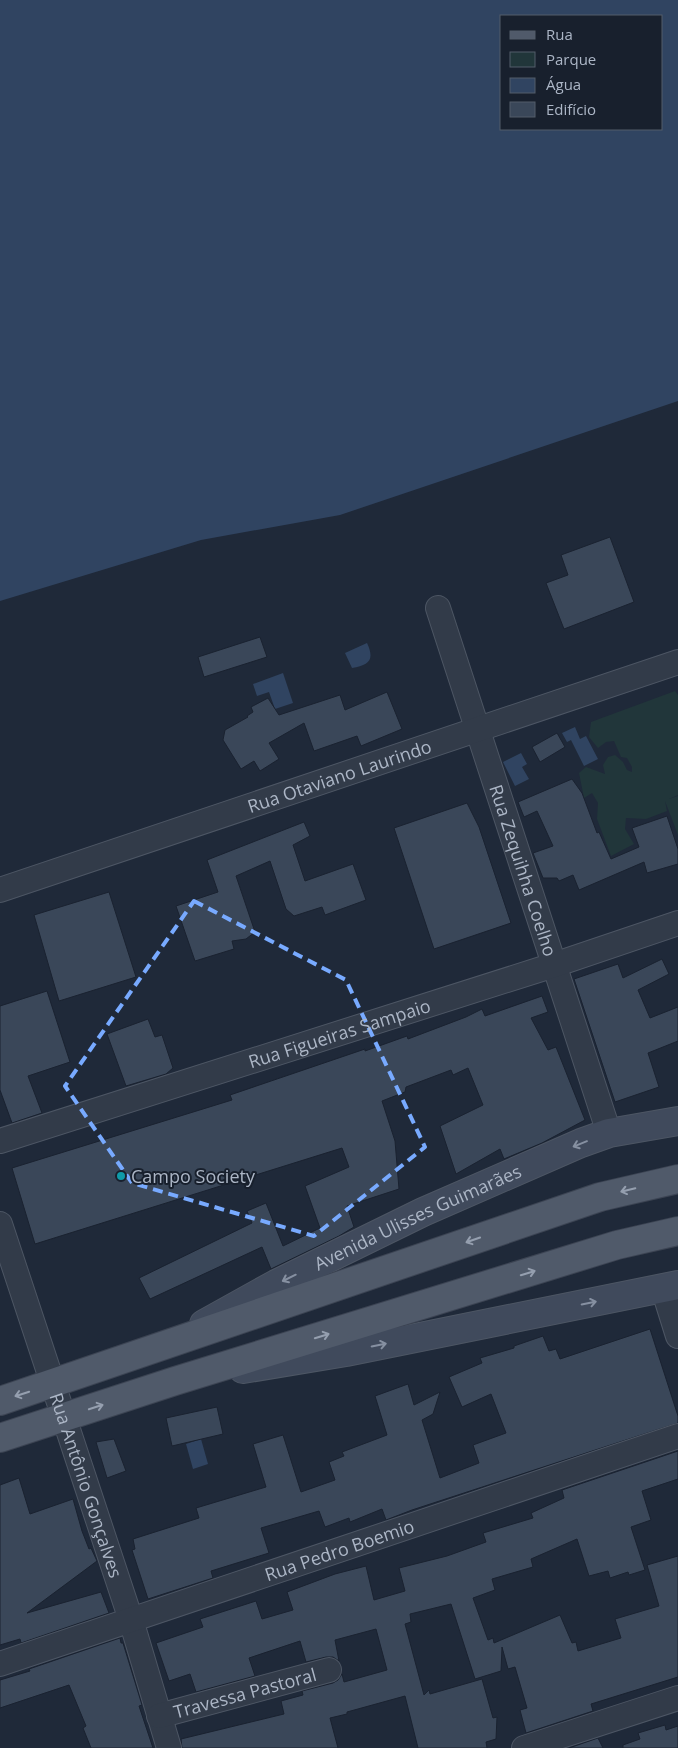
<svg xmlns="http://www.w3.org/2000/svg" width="678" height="1748" font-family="'Open Sans',sans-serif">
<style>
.green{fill:#21363a}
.water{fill:#304461;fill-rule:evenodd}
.building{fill:#3a4759;stroke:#1a2230}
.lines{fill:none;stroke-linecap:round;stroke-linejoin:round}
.street-casing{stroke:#4d5664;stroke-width:26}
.secondary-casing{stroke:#4d5664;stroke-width:30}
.primary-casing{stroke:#3c4453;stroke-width:30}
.street{stroke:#323b49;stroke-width:24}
.secondary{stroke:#404a5c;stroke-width:28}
.primary{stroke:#505a6a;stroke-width:28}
.oneway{stroke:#8690a1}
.oneway2{stroke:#959faf}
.marked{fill:none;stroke:#78aaff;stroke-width:4;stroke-dasharray:10 6;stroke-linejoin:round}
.culture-dot{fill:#0f9aa8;stroke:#18202d;stroke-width:2}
.labels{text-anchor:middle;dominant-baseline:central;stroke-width:4;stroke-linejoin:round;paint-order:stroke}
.street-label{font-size:18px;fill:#acb6c6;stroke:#18202d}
.poi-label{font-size:18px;fill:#acb6c6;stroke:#18202d;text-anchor:start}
</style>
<rect width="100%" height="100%" fill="#1f2939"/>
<path class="green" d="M 675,691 L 678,695 L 678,795 L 669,799 L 678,796 L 678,835 L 665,801 L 667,811 L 646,819 L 626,818 L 625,829 L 634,844 L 611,856 L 597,819 L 598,803 L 592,793 L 584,798 L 579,773 L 586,767 L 605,774 L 603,765 L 608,757 L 615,755 L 623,762 L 627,770 L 632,772 L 632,767 L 627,758 L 621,757 L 614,741 L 606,742 L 598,748 L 589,737 L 591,722 Z"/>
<path class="water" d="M 0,0 L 678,0 L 678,401 L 340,515 L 201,540 L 0,601 ZM 502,16 L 662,16 L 662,129 L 502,129 Z
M 367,643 C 375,660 369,665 352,668 L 345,653 Z
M 283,673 L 293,703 L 275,709 L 269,692 L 257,696 L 253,684 Z
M 575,727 L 580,739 L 586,736 L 598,759 L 584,766 L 571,740 L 567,742 L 562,733 Z
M 521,753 L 527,764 L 522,767 L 529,779 L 515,786 L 503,762 Z
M 201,1439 L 208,1464 L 193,1469 L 186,1444 Z"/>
<path class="building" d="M 610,537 L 634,602 L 564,629 L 546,583 L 568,575 L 561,555 Z
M 260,637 L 267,657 L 204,677 L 198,657 Z
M 387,692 L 402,729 L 361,746 L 357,736 L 314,751 L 304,723 L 269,743 L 279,759 L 260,771 L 254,761 L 241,769 L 223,740 L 225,730 L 248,717 L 247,716 L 253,712 L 251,707 L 268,698 L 279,715 L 340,695 L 345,710 Z
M 557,733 L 565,747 L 540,762 L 532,747 Z
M 572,779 L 582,793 L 597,833 L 599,832 L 611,859 L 639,847 L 632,828 L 667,816 L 678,849 L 678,864 L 647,873 L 644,862 L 579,890 L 573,875 L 559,881 L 557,878 L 543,878 L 533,853 L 553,846 L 537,811 L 524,817 L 518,802 Z
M 467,803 L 479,827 L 511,923 L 434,949 L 394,828 Z
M 304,822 L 310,836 L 293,845 L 305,881 L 353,864 L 366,900 L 325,915 L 322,907 L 294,916 L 286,909 L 270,861 L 236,876 L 255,932 L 246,939 L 232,941 L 234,949 L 195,961 L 176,906 L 218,892 L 207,860 Z
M 109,892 L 136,977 L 59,1001 L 34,915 Z
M 662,959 L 669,974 L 638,990 L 650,1018 L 678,1007 L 678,1041 L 648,1053 L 659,1087 L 615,1102 L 574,979 L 618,964 L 623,978 Z
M 47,991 L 70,1062 L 28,1076 L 42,1113 L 12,1123 L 0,1090 L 0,1006 Z
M 542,996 L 548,1012 L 531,1018 L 548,1050 L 556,1047 L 585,1120 L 542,1143 L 504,1159 L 500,1149 L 456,1174 L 440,1126 L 483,1105 L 468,1068 L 453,1075 L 451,1070 L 406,1087 L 405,1092 L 382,1101 L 395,1141 L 399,1189 L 347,1206 L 354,1227 L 339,1236 L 271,1269 L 262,1247 L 150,1299 L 139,1278 L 252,1223 L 247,1211 L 266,1203 L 283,1246 L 320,1228 L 305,1186 L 349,1167 L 342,1148 L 35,1244 L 12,1168 L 232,1100 L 230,1095 L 365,1049 L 365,1051 L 407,1036 L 408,1039 L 466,1017 L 482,1009 L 485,1016 Z
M 148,1019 L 155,1037 L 162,1035 L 173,1068 L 166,1074 L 126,1086 L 107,1034 Z
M 650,1329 L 678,1416 L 678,1423 L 412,1510 L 386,1520 L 382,1509 L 350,1522 L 349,1518 L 325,1527 L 319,1511 L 261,1528 L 269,1553 L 211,1571 L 213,1578 L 148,1599 L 132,1550 L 135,1549 L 133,1539 L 199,1518 L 196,1508 L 266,1487 L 253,1444 L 283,1435 L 301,1492 L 335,1480 L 329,1462 L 344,1456 L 342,1452 L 387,1435 L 375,1396 L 408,1384 L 414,1405 L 440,1392 L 433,1414 L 422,1420 L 440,1478 L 479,1463 L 473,1445 L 506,1433 L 491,1394 L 462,1407 L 449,1377 L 482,1363 L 480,1358 L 514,1348 L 514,1346 L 543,1336 L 549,1351 L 556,1349 L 560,1359 Z
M 217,1407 L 223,1434 L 172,1446 L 166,1418 Z
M 114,1439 L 126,1471 L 107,1478 L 96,1442 Z
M 678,1451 L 678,1479 L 642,1491 L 651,1520 L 631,1527 L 645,1570 L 629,1575 L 628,1572 L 610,1578 L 608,1571 L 589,1576 L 577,1539 L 531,1559 L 533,1567 L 492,1579 L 495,1590 L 473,1598 L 488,1640 L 493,1638 L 494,1643 L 560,1615 L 572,1643 L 576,1642 L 578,1651 L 621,1638 L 615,1619 L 659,1606 L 647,1565 L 678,1556 L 678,1677 L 591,1704 L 593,1711 L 526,1733 L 520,1710 L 527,1708 L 515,1667 L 508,1669 L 502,1647 L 501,1671 L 475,1679 L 451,1604 L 410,1614 L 411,1622 L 405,1624 L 424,1695 L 429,1690 L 430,1694 L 482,1679 L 493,1718 L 497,1717 L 496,1739 L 486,1742 L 487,1748 L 418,1748 L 405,1696 L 347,1712 L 347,1714 L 330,1718 L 338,1748 L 182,1748 L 181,1739 L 284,1714 L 281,1701 L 303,1695 L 302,1691 L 333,1683 L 338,1680 L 342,1674 L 344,1682 L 387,1670 L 376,1629 L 335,1640 L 339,1661 L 333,1657 L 326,1657 L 306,1662 L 300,1641 L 249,1658 L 255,1676 L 196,1692 L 190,1674 L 169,1681 L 156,1643 L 203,1627 L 200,1619 L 256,1601 L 262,1619 L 293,1610 L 287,1592 L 335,1574 L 366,1566 L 374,1600 L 405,1591 L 399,1568 L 447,1556 L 486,1542 L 483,1533 L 533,1518 L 531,1513 L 564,1498 L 562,1490 Z
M 19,1478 L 30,1514 L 73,1499 L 82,1531 L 89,1549 L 91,1548 L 97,1561 L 27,1613 L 101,1592 L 109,1613 L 21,1643 L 20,1639 L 0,1645 L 0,1485 Z
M 120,1638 L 121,1643 L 123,1643 L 142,1705 L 139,1706 L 153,1748 L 91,1748 L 83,1728 L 86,1726 L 69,1685 L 0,1708 L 0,1680 L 30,1671 L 29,1669 Z
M 665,1725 L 666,1730 L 678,1726 L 678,1748 L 623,1748 L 623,1745 L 640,1739 L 638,1733 Z
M 598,1738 L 603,1748 L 569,1748 Z"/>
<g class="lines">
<g class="street-casing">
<g id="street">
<path id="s1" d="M 438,608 L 609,1133"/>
<path id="s2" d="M 0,890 L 678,662"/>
<path id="s3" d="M 0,1141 L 554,965 L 678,923"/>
<path id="s4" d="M 0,1224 L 131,1620 L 169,1748"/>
<path d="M 663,1288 L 678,1336"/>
<path id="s5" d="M 0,1664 L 678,1436"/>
<path id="s6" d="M 159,1716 L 329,1670"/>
<path d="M 524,1748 L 678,1698"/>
</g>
</g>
<g class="secondary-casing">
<g id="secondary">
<path id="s7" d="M 204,1324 L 276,1284 L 423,1212 L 581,1143 L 609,1133 L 678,1121"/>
<path d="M 243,1369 L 346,1352 L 678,1285"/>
</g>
</g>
<g class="primary-casing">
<path id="primary" d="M 0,1401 L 600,1197 L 678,1179
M 0,1438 L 175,1381 L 617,1245 L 678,1231"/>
</g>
<use href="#street" class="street"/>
<use href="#secondary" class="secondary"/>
<use href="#primary" class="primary"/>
</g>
<defs><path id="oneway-shaft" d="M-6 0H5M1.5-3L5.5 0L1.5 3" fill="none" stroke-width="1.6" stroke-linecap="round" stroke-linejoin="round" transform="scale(1.25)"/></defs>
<g class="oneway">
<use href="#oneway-shaft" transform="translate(580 1144) rotate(158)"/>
<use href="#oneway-shaft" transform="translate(289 1278) rotate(154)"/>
<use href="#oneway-shaft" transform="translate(589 1303) rotate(-11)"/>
<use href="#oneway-shaft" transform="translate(379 1345) rotate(-11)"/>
</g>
<g class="oneway2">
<use href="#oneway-shaft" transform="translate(628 1190) rotate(167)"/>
<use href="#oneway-shaft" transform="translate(473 1240) rotate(161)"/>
<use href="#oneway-shaft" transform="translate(528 1273) rotate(-17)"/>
<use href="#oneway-shaft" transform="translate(322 1336) rotate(-17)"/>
<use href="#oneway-shaft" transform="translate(22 1394) rotate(162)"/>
<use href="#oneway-shaft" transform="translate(96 1407) rotate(-18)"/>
</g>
<path class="marked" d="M 194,901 L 346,980 L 425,1147 L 314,1236 L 132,1183 L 65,1086 Z"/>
<circle class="culture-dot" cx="121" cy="1176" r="5"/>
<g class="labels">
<g class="street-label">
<text stroke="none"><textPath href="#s2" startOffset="358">Rua Otaviano Laurindo</textPath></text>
<text stroke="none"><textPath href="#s1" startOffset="276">Rua Zequihha Coelho</textPath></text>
<text stroke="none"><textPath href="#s3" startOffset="356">Rua Figueiras Sampaio</textPath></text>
<text stroke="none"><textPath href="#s7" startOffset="239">Avenida Ulisses Guimarães</textPath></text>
<text stroke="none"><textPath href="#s4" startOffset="275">Rua Antônio Gonçalves</textPath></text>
<text stroke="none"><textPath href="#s5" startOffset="358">Rua Pedro Boemio</textPath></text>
<text stroke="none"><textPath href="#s6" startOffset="89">Travessa Pastoral</textPath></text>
</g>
<g class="poi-label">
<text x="131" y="1176">Campo Society</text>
</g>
</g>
<rect x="500" y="15" width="162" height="115" fill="#18202d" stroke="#535c6a"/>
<rect x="510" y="31" width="25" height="8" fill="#505a6a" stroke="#535c6a"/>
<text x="546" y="40" font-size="15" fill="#acb6c6">Rua</text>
<rect x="510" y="52" width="25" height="15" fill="#21363a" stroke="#535c6a"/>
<text x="546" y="65" font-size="15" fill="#acb6c6">Parque</text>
<rect x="510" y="78" width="25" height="15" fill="#304461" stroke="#535c6a"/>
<text x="546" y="90" font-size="15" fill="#acb6c6">Água</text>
<rect x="510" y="102" width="25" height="15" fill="#3a4759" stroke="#535c6a"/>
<text x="546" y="115" font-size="15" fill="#acb6c6">Edifício</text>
</svg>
